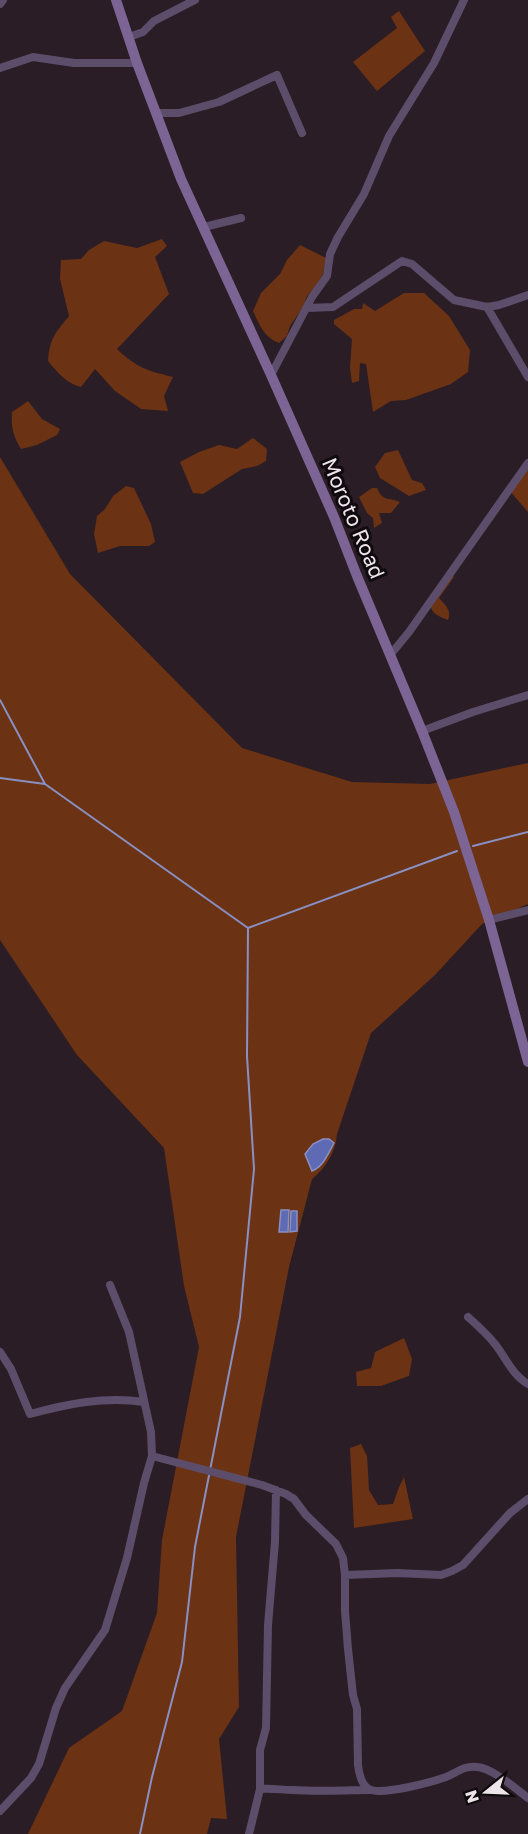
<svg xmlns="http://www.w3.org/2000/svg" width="528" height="1834" font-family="'Golos Text',sans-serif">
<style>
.green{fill:#6b3213}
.water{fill:#5e6bb4;stroke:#8990c4;stroke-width:1.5}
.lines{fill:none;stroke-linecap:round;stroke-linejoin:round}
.stream{stroke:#8990c4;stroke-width:2}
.minor{stroke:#5c4d6b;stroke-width:8}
.secondary{stroke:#7c6494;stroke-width:10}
.labels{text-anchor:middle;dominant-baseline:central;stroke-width:6;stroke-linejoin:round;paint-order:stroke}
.street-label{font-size:21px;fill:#eee5ea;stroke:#0f0a0d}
</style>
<rect width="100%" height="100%" fill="#2a1d26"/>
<path class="green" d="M 399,11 L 425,51 L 377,91 L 353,62 L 397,28 L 391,17 Z
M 162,239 L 167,246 L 155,257 L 169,294 L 117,349 C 137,368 148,371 173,377 L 164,396 L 168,411 L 141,409 L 115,391 L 95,369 L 81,387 C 66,383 58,373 48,361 C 50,337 55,334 69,316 L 60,279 L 61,260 L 81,259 L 89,250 L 104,241 L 137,248 Z
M 300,245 L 326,258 L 323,274 L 315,287 L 307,296 L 303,307 L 290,326 L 287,336 L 279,343 C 264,337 260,326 253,311 L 261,293 L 280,274 L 287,260 Z
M 404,293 L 424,293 L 449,316 L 470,350 L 468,372 L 451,384 L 406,400 L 391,401 L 373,412 L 366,364 L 360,363 L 359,381 L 352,383 L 350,368 L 352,339 L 334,324 L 334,320 L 354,309 L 362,309 L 363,303 L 375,311 Z
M 28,401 L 42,419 L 60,429 L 57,435 L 37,445 L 21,449 C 13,436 11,427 12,412 Z
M 253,438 L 267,449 L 266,461 L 257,466 L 242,469 L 203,494 L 193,493 L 180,462 L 199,452 L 219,445 L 237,449 Z
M 398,450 L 412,480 L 422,483 L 426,490 L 409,496 L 380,478 L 375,467 L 385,453 Z
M 0,457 L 70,574 L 242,748 L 352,782 L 430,784 L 528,763 L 528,904 L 482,924 L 435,975 L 371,1033 L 337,1134 C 336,1151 326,1168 312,1179 L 289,1267 L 236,1537 L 239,1707 L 219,1739 L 227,1819 L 211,1818 L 207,1834 L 28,1834 L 69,1748 L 122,1711 L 157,1613 L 162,1540 L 199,1347 L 184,1286 L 164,1148 L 77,1055 L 0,940 Z
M 528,459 L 528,512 L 509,490 Z
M 126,486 L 134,488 L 151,524 L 155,542 L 149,546 L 120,546 L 98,553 L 94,534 L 97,516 L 105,509 L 113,496 Z
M 372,488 L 377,488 C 383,502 388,497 400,502 L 391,513 L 379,513 L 382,523 L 374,528 L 373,518 L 367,513 L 359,497 Z
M 450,573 L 454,577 L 439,598 C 445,605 452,610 448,620 C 440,617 432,614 430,605 Z
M 404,1338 L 412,1359 L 409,1376 L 381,1386 L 357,1386 L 356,1372 L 371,1368 L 375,1352 Z
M 361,1444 L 367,1456 L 369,1490 L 378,1505 L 393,1504 L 399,1487 L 404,1477 L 413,1519 L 354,1528 L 350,1448 Z"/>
<path class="water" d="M 323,1139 L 329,1139 L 334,1143 C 328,1154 323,1167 312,1171 L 305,1154 L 313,1144 Z
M 281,1210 L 289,1210 L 288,1232 L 279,1232 Z
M 291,1211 L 297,1211 L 297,1231 L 290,1232 Z"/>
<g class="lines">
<path class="stream" d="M 0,700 L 45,784 L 248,928
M 0,778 L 45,784
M 473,846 L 528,832
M 248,928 L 457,851
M 140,1834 L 152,1777 L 182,1662 L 195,1547 L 240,1317 L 254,1169 L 247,1056 L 248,928"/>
<path class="minor" d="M 0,4 L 3,0
M 129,37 L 143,32 L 154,21 L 195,0
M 0,68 L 33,57 L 74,63 L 137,63
M 156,113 L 179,113 L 219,102 L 277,75 L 302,133
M 204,227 L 241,218
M 487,307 L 528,377
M 307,308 L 333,307 L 402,261 L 412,264 L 454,300 L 487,307 L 499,305 L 528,295
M 271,375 L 312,297 L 327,276 L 330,254 L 338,237 L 364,194 L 389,136 L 434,63 L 464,0
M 391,654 L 409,632 L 528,463
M 422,731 L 473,712 L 528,695
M 489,920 L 528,910
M 468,1317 C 478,1326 487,1334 495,1344 C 506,1358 513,1376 528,1384
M 0,1352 L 11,1369 L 30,1414 C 67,1404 105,1396 144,1402
M 152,1456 L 262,1485 L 286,1494 L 294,1499 L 306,1515 L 336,1544 L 343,1558 L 345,1575 L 398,1573 L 441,1575 L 452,1571 L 463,1565 L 510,1513 L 528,1499
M 345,1575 L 345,1611 L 348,1649 L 353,1695 L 357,1709 L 358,1765 C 359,1773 361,1785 369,1789 C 381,1796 432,1782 446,1777 C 456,1773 465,1765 477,1767 C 492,1768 515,1788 528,1798
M 260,1789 L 260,1750 L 266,1728 L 268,1625 L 275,1542 L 276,1490
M 0,1811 L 31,1778 L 39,1764 L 56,1708 L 65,1688 L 105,1630 L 127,1558 L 144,1483 L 152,1456 L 151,1432 L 129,1332 L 110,1285
M 249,1834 L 260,1789 C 272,1788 282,1790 293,1790 C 319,1792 345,1790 370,1790"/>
<path class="secondary" d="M 116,0 L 137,63 L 181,179 L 271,375 L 334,517 L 357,576 L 422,731 L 454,812 L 489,920 L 528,1062"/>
</g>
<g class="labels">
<g class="street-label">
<text transform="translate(354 518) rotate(67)">Moroto Road</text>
</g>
</g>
<g transform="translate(486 1792) rotate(252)" stroke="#0f0a0d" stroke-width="4.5" paint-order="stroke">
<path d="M0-4.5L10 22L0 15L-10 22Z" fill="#eee5ea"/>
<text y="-9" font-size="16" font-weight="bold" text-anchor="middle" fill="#eee5ea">N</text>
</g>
</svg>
